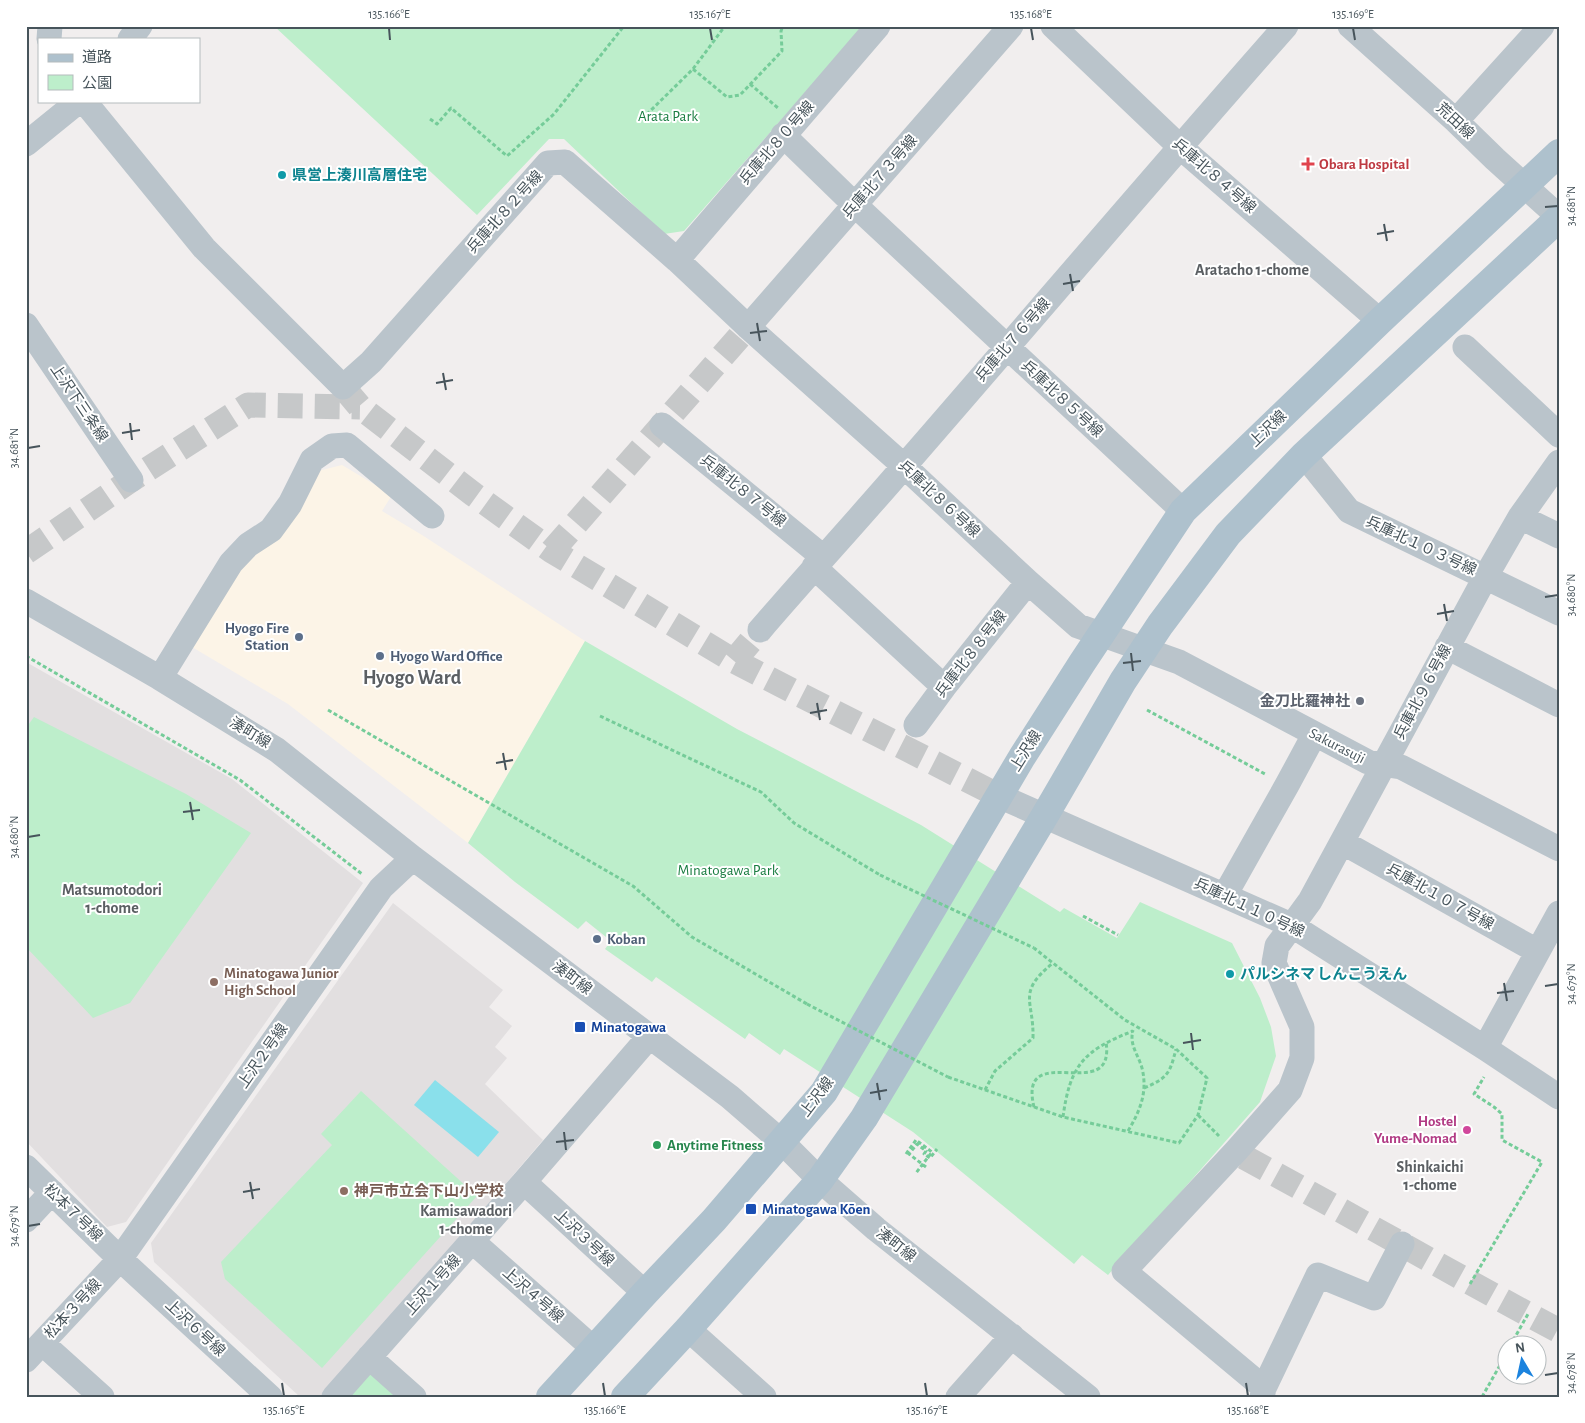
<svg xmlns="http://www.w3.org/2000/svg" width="1585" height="1423" font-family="'Alegreya Sans','Noto Sans JP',sans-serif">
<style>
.commercial{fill:#fcf4e7}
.education{fill:#e2dfe0}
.green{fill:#bdeecb}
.water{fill:#8ae0eb}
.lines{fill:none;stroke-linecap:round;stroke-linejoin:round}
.minor-tunnel{stroke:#c6c8c9;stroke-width:25;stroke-dasharray:25 12;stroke-linecap:butt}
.path{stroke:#75cc99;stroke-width:3;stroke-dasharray:4 2.5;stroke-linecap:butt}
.minor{stroke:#bac4cb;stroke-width:25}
.major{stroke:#aec1cd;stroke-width:28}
.path-bridge{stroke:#75cc99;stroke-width:3;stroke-dasharray:4 2.5;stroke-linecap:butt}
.ticks{fill:none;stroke:#47545b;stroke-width:2}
.health-dot{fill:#e0444e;stroke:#fff;stroke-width:2}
.culture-dot{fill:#0f9aa8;stroke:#fff;stroke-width:2}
.service-dot{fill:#5c6f8a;stroke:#fff;stroke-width:2}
.worship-dot{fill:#6b7280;stroke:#fff;stroke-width:2}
.education-dot{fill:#8d6e63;stroke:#fff;stroke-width:2}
.transit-dot{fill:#1a4fb4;stroke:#fff;stroke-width:2}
.hotel-dot{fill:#d1479c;stroke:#fff;stroke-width:2}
.leisure-dot{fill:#2e9e5b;stroke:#fff;stroke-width:2}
.labels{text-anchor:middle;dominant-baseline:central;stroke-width:4;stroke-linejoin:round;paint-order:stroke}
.park-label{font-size:15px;fill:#187c40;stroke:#fff}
.street-label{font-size:15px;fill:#47545b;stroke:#fff}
.health-label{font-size:15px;font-weight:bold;fill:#be3a42;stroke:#fff;text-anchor:start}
.culture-label{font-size:15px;font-weight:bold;fill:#0d838f;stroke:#fff;text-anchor:start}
.service-label{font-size:15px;font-weight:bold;fill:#4e5e75;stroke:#fff;text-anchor:start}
.worship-label{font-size:15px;font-weight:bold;fill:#5b616d;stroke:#fff;text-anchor:end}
.education-label{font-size:15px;font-weight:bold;fill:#785e54;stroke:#fff;text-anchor:start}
.transit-label{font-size:15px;font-weight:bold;fill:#164399;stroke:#fff;text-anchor:start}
.hotel-label{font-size:15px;font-weight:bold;fill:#b23c85;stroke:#fff;text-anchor:end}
.leisure-label{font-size:15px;font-weight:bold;fill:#27864d;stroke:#fff;text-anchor:start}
.neighbourhood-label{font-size:16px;font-weight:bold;fill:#5b5f63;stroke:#fff}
.district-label{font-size:20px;font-weight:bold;fill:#5b5f63;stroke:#fff}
.neatline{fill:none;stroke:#47545b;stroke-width:2}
.ticks-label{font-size:12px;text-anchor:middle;fill:#47545b}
</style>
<rect width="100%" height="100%" fill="#f1eeee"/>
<path class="commercial" d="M 342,465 L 392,495 L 382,511 L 422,535 L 585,641 L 468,843 L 288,704 L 192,647 L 239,568 L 318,471 Z"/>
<path class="education" d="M 26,662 L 232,779 L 363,883 L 126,1222 L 107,1227 L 26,1141 Z
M 393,903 L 503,990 L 489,1007 L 512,1026 L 495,1047 L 507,1058 L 485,1084 L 543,1140 L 324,1397 L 300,1397 L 154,1262 L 151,1243 Z"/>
<path class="green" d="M 274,26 L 863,26 L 684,231 L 664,234 L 564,139 L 549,139 L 477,215 Z
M 585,641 L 737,729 L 921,825 L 1060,912 L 1064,908 L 1117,938 L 1140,902 L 1232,943 L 1260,998 L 1271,1027 L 1276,1056 L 1260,1102 L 1108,1275 L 1082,1255 L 1074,1264 L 913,1132 L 784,1049 L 780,1055 L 749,1033 L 745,1039 L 656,977 L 652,982 L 605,949 L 611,941 L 586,921 L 578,929 L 515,882 L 468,843 Z
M 34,717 L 186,794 L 251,833 L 130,1003 L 93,1018 L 26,947 L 26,728 Z
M 361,1091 L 477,1196 L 322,1368 L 225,1279 L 221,1262 L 332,1145 L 321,1134 Z
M 373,1371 L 401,1397 L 341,1397 Z"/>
<path class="water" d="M 435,1080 L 499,1132 L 478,1157 L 414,1105 Z"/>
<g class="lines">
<path class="minor-tunnel" d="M 343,387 L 360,407 L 473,494 L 552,551 L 734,661 L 999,796
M 552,551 L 748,327
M 26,552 L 131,480 L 248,405 L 360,407
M 734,661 L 760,630
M 1244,1157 C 1349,1214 1453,1274 1559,1331"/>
<path class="path" d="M 693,69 L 727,97 L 740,95 L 782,51 L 781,31 L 783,26
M 750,84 L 778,108
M 430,119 L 437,124 L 451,108 L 507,156 L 554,114 L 624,26
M 642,119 L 693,69 L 725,26
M 26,656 L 240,780 L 362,874
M 328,710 L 633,886 L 692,937 L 807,1004
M 1147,710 L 1265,774
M 600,716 L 761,792 L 794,823 L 880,875
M 1083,916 L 1118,935
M 948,1077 L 1063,1117 L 1179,1143 L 1198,1115 L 1207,1078 L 1176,1049 L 1125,1020 L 1034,948
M 1144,1088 C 1168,1078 1170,1073 1176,1049
M 985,1090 L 995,1071 L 1033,1038 C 1034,1000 1016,993 1053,963
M 1034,1107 C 1017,1037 1116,1107 1106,1042
M 1198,1115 L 1219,1136
M 1063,1117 C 1070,1065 1084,1050 1133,1031
M 1128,1131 C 1140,1111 1148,1092 1142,1068 C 1138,1054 1129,1045 1133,1030
M 906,1154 L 916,1140 L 932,1152 L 916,1173
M 926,1167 L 909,1154 L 917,1144 L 926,1151 L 924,1154 L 930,1158 L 937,1149
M 1470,1284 L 1542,1162 L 1502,1140 L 1502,1114 L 1494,1107 L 1474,1094 L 1484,1077
M 1510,1346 L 1528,1314
M 1482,1397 L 1508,1351"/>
<path class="minor" d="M 1053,26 L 1179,146 L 1380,321
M 1350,26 L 1456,121 L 1495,159 L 1559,217
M 49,39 L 50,26
M 130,39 L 140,26
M 84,101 L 204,248 L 343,387 L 371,362 L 548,163 L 565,162 L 677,260 L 748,327 L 904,466 L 1028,582 L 1078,626 L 1179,662 L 1368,762 L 1401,767 L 1559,849
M 1456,121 L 1542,26
M 783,135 L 855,205 L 1183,511
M 26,144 L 79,101
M 677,260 L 878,26
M 26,325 L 131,480
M 748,327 L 1011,26
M 1465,347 L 1559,435
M 662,425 L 823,557
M 1304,455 L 1349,511 L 1559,613
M 1520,517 L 1559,536
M 814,567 L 944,687
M 26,601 L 160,678 L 277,750 L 413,858 L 730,1097 L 782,1142 L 820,1180 L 876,1229 L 1088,1397
M 760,630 C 808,574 858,520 906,464 C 1033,318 1158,171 1286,26
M 1447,647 L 1559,705
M 160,678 L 231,563 L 248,545 L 271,530 L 290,504 L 312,460 L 332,446 L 347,445 L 432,516
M 916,725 L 944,687 L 1028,582
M 999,796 L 1291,925 L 1485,1048 L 1559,1097
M 1342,842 L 1537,951
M 1225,895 L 1287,785 L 1314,735
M 1485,1048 L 1559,913
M 26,1167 L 120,1259 L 270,1397
M 524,1182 L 645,1293
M 26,1220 L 52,1192
M 472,1241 L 594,1349
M 688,1329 L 764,1397
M 42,1343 L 102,1397
M 369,1357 L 414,1397
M 26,1360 L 120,1259 L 381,888 L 413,858
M 1264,1388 L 1124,1271 L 1236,1151 L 1290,1090 L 1302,1058 L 1302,1027 L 1274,963 L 1277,946 L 1310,901 L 1486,576 L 1520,517 L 1559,462
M 334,1397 L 524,1182 L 649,1037
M 958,1397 L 1012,1336
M 1262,1397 L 1264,1388 L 1318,1275 L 1374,1298 L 1402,1244"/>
<path class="major" d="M 550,1397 L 645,1293 L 714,1220 L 824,1092 L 1022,757 L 1082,663 L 1183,511 L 1380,321 L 1559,153
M 625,1397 L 688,1329 L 820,1180 L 864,1118 L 1044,817 L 1123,681 L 1160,625 L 1228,534 L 1304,455 L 1559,218"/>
<path class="path-bridge" d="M 880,875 L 1034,948
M 807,1004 L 948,1077"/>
</g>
<path class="ticks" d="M 389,28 L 390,40M 710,28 L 712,40M 1031,28 L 1033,40M 1353,28 L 1355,40M 1545,207 L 1558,206M 1384,224 L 1387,241M 1377,234 L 1394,231M 1070,274 L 1073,291M 1063,284 L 1080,281M 757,323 L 760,341M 750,333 L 767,331M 443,373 L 446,390M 436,383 L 453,380M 130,423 L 132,440M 122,433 L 140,430M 28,448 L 40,446M 1545,597 L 1558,595M 1444,604 L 1447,621M 1437,614 L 1454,611M 1131,653 L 1133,671M 1123,663 L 1141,661M 817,703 L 820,720M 810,713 L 827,710M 503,753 L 506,770M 496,763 L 513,760M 190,802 L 193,820M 183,812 L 200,810M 28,837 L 40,835M 1504,983 L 1507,1001M 1545,986 L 1558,984M 1497,993 L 1514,991M 1191,1033 L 1193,1050M 1183,1043 L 1201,1040M 877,1083 L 880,1100M 870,1093 L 887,1090M 564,1132 L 566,1150M 556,1142 L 574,1140M 250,1182 L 253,1199M 243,1192 L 260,1189M 28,1226 L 40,1224M 1545,1375 L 1558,1373M 282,1383 L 284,1396M 603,1383 L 605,1396M 925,1383 L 927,1396M 1246,1383 L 1248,1396"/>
<path class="health-dot" d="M1305.5 156.5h5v5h5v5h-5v5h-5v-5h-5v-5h5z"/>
<g class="culture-dot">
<circle cx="282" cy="175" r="5"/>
<circle cx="1230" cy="974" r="5"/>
</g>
<g class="service-dot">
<circle cx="299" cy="637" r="5"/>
<circle cx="380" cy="656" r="5"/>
<circle cx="597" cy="939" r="5"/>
</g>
<circle class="worship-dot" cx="1360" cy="701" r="5"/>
<g class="education-dot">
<circle cx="214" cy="982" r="5"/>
<circle cx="344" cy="1191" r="5"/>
</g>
<g class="transit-dot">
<rect x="574" y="1021" width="12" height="12" rx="2.5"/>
<rect x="745" y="1203" width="12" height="12" rx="2.5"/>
</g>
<circle class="hotel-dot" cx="1467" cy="1130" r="5"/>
<circle class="leisure-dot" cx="657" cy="1145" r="5"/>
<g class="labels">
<g class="park-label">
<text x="668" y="116">Arata Park</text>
<text x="728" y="870">Minatogawa Park</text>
</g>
<g class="street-label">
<text transform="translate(1455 121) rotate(43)">荒田線</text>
<text transform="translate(777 143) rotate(-49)">兵庫北８０号線</text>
<text transform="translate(1214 176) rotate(41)">兵庫北８４号線</text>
<text transform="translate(880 177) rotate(-49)">兵庫北７３号線</text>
<text transform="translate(505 212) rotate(-48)">兵庫北８２号線</text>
<text transform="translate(1013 340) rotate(-49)">兵庫北７６号線</text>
<text transform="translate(1062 399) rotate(43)">兵庫北８５号線</text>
<text transform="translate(79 403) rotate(56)">上沢下三条線</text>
<text transform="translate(1268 429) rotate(-44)">上沢線</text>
<text transform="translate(743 491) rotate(39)">兵庫北８７号線</text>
<text transform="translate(939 499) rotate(43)">兵庫北８６号線</text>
<text transform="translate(1421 546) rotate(25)">兵庫北１０３号線</text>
<text transform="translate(971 654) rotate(-52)">兵庫北８８号線</text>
<text transform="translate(1423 692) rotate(-62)">兵庫北９６号線</text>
<text transform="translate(250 733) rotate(31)">湊町線</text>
<text transform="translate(1337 746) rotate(27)">Sakurasuji</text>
<text transform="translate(1026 751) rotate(-58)">上沢線</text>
<text transform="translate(1440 897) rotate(29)">兵庫北１０７号線</text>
<text transform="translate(1249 908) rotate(25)">兵庫北１１０号線</text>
<text transform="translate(572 978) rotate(37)">湊町線</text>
<text transform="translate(263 1056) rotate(-55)">上沢２号線</text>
<text transform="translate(817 1097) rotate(-53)">上沢線</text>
<text transform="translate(73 1213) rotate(44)">松本７号線</text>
<text transform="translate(584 1238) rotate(43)">上沢３号線</text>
<text transform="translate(896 1245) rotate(38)">湊町線</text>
<text transform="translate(433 1285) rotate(-48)">上沢１号線</text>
<text transform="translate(533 1295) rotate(41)">上沢４号線</text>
<text transform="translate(73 1309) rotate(-47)">松本３号線</text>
<text transform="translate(195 1328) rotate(43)">上沢６号線</text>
</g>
<g class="health-label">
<text x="1319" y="164">Obara Hospital</text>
</g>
<g class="culture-label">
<text x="292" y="175">県営上湊川高層住宅</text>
<text x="1240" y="974">パルシネマ しんこうえん</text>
</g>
<g class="service-label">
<text x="289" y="628" text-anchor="end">Hyogo Fire<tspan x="289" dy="17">Station</tspan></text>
<text x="390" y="656">Hyogo Ward Office</text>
<text x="607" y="939">Koban</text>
</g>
<g class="worship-label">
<text x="1350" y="701">金刀比羅神社</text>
</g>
<g class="education-label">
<text x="224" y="973">Minatogawa Junior<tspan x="224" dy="17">High School</tspan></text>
<text x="354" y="1191">神戸市立会下山小学校</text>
</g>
<g class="transit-label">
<text x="591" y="1027">Minatogawa</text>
<text x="762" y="1209">Minatogawa Kōen</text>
</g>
<g class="hotel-label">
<text x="1457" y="1121">Hostel<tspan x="1457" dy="17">Yume-Nomad</tspan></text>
</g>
<g class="leisure-label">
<text x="667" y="1145">Anytime Fitness</text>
</g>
<g class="neighbourhood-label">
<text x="1252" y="270">Aratacho 1-chome</text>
<text x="112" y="890">Matsumotodori<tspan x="112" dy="18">1-chome</tspan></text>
<text x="1430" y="1167">Shinkaichi<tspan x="1430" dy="18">1-chome</tspan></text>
<text x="466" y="1211">Kamisawadori<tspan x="466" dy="18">1-chome</tspan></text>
</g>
<g class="district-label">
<text x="412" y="678">Hyogo Ward</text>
</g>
</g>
<rect width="1585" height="1423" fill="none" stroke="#ffffff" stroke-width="55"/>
<rect x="38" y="38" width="162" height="65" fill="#ffffff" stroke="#b5bbbd"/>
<rect x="48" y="54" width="25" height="8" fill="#aec1cd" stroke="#b5bbbd"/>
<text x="82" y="62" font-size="15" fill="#47545b">道路</text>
<rect x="48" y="75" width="25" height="15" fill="#bdeecb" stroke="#b5bbbd"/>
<text x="82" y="88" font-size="15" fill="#47545b">公園</text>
<g transform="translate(1522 1360) rotate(351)"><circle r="24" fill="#ffffff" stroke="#b5bbbd"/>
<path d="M0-4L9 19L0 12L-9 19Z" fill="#1b83de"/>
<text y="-8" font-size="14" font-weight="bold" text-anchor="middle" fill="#47545b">N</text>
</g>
<rect x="28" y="28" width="1530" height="1368" class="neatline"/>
<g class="ticks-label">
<text x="389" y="18">135.166°E</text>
<text x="710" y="18">135.167°E</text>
<text x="1031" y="18">135.168°E</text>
<text x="1353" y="18">135.169°E</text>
<text transform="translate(1571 206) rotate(-90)" y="4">34.681°N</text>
<text transform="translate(14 448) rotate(-90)" y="4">34.681°N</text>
<text transform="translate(1571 595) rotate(-90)" y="4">34.680°N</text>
<text transform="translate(14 837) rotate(-90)" y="4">34.680°N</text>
<text transform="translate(1571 984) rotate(-90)" y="4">34.679°N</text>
<text transform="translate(14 1226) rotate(-90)" y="4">34.679°N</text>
<text transform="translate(1571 1373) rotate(-90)" y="4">34.678°N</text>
<text x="284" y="1414">135.165°E</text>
<text x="605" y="1414">135.166°E</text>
<text x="927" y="1414">135.167°E</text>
<text x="1248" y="1414">135.168°E</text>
</g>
</svg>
